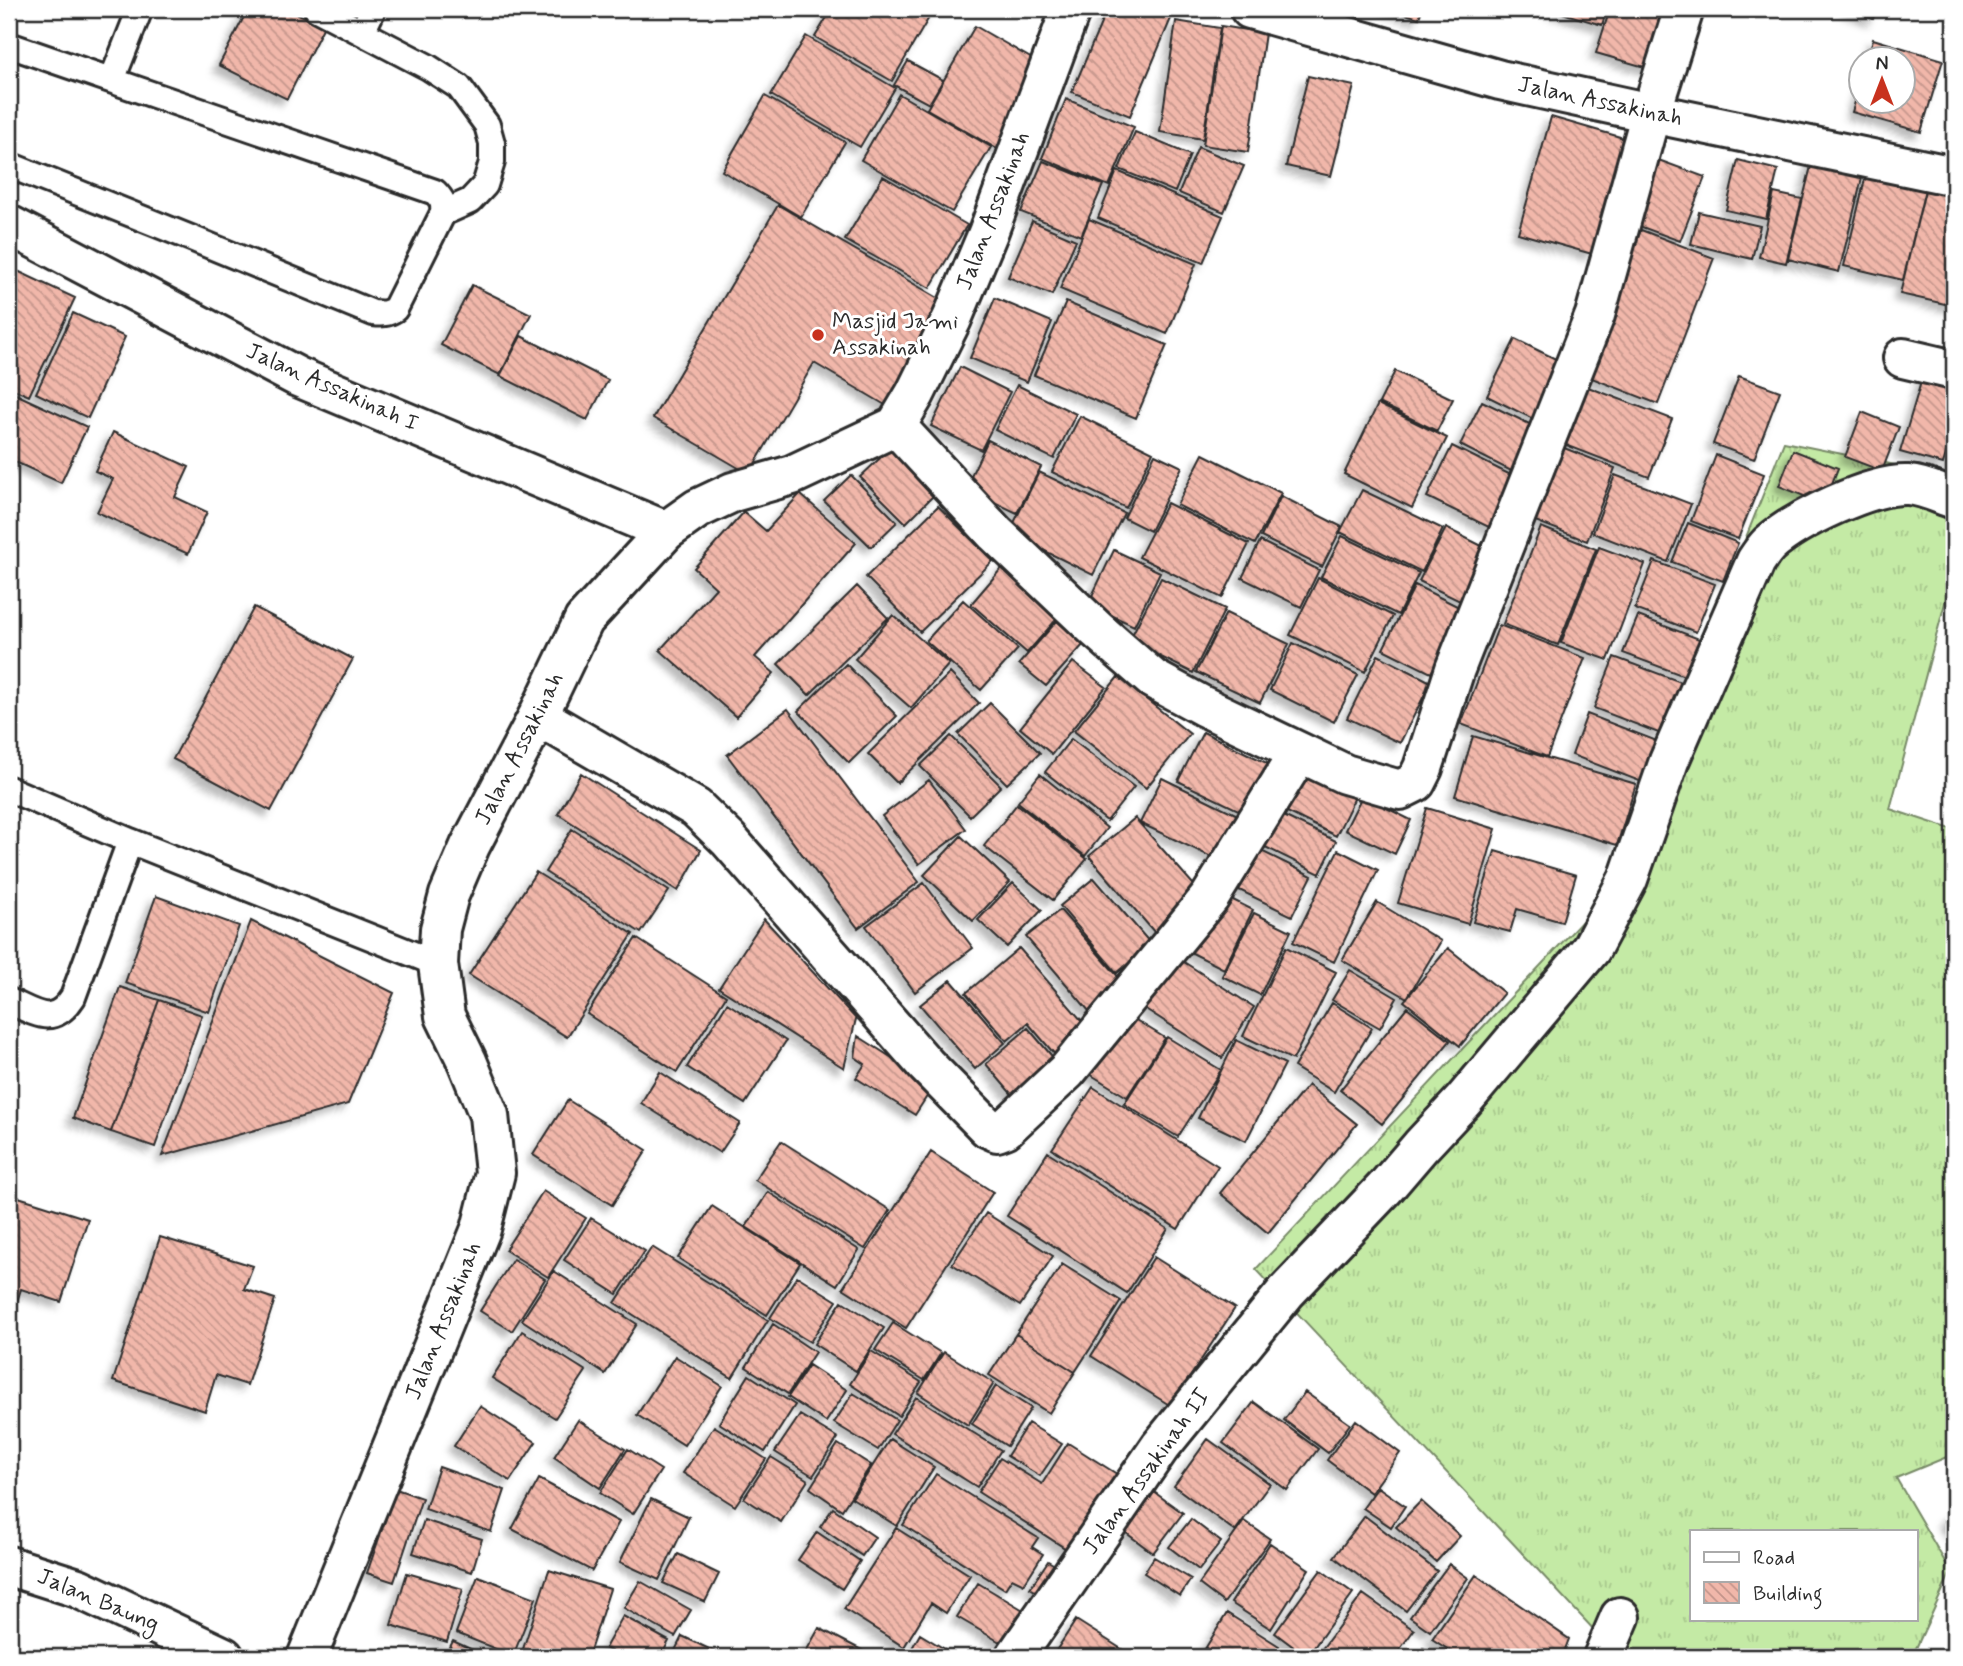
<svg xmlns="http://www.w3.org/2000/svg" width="1963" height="1666" font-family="Mynerve,sans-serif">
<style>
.grass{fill:url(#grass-tufts);stroke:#788a68;stroke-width:2;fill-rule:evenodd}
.building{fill:url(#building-back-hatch);stroke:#2b2b2b;stroke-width:2;filter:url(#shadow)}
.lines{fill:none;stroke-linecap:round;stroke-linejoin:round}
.service-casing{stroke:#2b2b2b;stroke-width:30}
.minor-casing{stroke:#2b2b2b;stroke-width:44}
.tertiary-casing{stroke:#2b2b2b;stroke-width:44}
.service{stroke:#fff;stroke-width:24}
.minor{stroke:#fff;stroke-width:38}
.tertiary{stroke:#fff;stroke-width:38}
.poi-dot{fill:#c8321e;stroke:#fff;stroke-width:2.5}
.labels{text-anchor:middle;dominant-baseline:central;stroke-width:6;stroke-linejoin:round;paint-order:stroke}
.street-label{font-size:23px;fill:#2b2b2b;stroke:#fff}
.poi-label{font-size:23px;fill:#2b2b2b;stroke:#fff;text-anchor:start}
</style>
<defs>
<pattern id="grass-tufts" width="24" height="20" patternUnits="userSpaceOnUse" patternTransform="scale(1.75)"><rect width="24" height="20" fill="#c4eaa5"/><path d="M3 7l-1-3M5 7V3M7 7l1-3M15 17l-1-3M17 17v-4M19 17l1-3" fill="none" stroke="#a9c98e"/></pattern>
<pattern id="building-back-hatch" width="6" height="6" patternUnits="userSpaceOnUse" patternTransform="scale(1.75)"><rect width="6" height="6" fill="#f1b7aa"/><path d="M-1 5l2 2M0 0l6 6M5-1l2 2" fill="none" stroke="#c3958b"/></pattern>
<filter id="shadow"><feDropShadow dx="-6" dy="6" stdDeviation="3.5" flood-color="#0004"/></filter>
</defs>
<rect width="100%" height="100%" fill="#fff"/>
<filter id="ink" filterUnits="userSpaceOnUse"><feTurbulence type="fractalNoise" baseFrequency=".0143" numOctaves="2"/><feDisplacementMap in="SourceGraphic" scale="14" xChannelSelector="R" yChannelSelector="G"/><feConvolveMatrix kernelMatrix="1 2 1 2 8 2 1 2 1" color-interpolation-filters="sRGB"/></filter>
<g filter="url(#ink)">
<path class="grass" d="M 1784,442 L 1954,477 L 1954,569 L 1890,809 L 1954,830 L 1954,1454 L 1896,1478 L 1951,1572 L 1912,1657 L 1591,1657 L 1597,1633 L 1256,1269 L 1601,901 ZM 1692,1531 L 1916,1531 L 1916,1619 L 1692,1619 Z"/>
<path class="building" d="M 248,9 L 288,9 L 324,26 L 287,99 L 219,65 Z
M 832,9 L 934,9 L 892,81 L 815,37 Z
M 1107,9 L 1175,9 L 1130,116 L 1072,92 Z
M 1387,9 L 1422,9 L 1419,18 Z
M 1549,9 L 1607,9 L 1602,25 Z
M 1610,9 L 1673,9 L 1655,70 L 1596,53 Z
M 1846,9 L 1877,9 L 1873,19 Z
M 1176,21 L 1220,28 L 1203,139 L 1160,132 Z
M 975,26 L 1048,68 L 999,150 L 927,109 Z
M 1221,26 L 1265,33 L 1248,152 L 1203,145 Z
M 806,36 L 895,88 L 860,147 L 771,95 Z
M 1873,39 L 1943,60 L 1921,132 L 1852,112 L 1862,78 L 1862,102 L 1904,102 L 1904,60 L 1867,60 Z
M 908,61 L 943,80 L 929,104 L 894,85 Z
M 1308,76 L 1354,86 L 1331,176 L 1286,166 Z
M 899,94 L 991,147 L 952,212 L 861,160 Z
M 765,96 L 845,142 L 801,217 L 722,171 Z
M 1066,99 L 1134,127 L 1109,186 L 1042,158 Z
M 1551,117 L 1627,139 L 1592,254 L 1518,233 Z
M 1135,132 L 1190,155 L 1175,192 L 1119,169 Z
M 1198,147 L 1244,166 L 1224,212 L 1179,193 Z
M 1815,150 L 1866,162 L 1839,272 L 1788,259 Z
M 1653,158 L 1705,177 L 1680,241 L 1628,222 Z
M 1738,160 L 1778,170 L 1766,219 L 1726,210 Z
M 1043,161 L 1103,185 L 1081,236 L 1021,212 Z
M 1117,171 L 1223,216 L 1203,263 L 1098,218 Z
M 1866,175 L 1925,189 L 1903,280 L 1844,266 Z
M 883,176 L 967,225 L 930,288 L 845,240 Z
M 1927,182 L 1954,188 L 1954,306 L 1900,294 Z
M 1774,193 L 1802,199 L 1786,263 L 1759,257 Z
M 778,205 L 952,306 L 892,409 L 814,363 L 749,474 L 653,418 Z
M 1699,212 L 1760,226 L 1752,259 L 1691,244 Z
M 1089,219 L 1196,264 L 1167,334 L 1060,289 Z
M 1032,221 L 1076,240 L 1052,295 L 1008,277 Z
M 1641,230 L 1714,258 L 1658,404 L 1584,375 Z
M 9,267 L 75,298 L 29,396 L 9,387 Z
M 472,285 L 531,314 L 500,375 L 441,345 Z
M 995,298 L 1052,322 L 1027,382 L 970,358 Z
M 1066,302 L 1167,345 L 1136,418 L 1034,375 Z
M 73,313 L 125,337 L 88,418 L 36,393 Z
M 521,336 L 608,380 L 587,420 L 500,376 Z
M 1515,339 L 1566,364 L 1537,421 L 1487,396 Z
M 960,367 L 1010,392 L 981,450 L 931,426 Z
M 1395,371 L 1453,399 L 1437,431 L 1379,403 Z
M 1924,372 L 1954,381 L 1954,426 L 1943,464 L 1900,452 Z
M 1739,376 L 1780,391 L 1754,459 L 1713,444 Z
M 1017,385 L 1076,414 L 1054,459 L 995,430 Z
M 1588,387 L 1672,419 L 1649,477 L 1566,445 Z
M 9,391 L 87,427 L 61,483 L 9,459 Z
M 1482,401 L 1542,430 L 1519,475 L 1460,445 Z
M 1378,404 L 1447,438 L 1412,508 L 1344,474 Z
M 1862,412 L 1899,427 L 1882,471 L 1845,457 Z
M 1080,416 L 1153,452 L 1126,508 L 1052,472 Z
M 113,432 L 189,467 L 175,497 L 207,512 L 188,554 L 97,512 L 113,479 L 95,471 Z
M 988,440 L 1041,467 L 1017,513 L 965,488 Z
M 894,445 L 939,490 L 906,523 L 860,477 Z
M 1954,445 L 1954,469 L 1948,467 Z
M 1452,446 L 1523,481 L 1497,531 L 1427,497 Z
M 1559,446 L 1615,468 L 1587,541 L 1530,519 Z
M 1793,450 L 1838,468 L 1824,504 L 1779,486 Z
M 1155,454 L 1182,467 L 1150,531 L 1124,518 Z
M 1203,454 L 1281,493 L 1255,544 L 1177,505 Z
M 1716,455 L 1764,474 L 1738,539 L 1691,521 Z
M 1039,472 L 1124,513 L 1093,575 L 1009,533 Z
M 851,475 L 897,522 L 871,547 L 824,501 Z
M 1615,475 L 1691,504 L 1668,562 L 1593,533 Z
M 1362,490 L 1443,529 L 1422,572 L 1340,532 Z
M 800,494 L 856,543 L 755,657 L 774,673 L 736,717 L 660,650 L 716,588 L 694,568 L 744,512 L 766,531 Z
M 1281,496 L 1342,527 L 1322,567 L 1261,537 Z
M 1167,503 L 1249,544 L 1222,598 L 1139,557 Z
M 938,506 L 993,561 L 920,632 L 866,577 Z
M 1688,523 L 1738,543 L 1723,581 L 1672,562 Z
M 1541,527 L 1596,549 L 1558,645 L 1503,624 Z
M 1446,528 L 1490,550 L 1464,603 L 1419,581 Z
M 1342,536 L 1419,573 L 1398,615 L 1321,577 Z
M 1260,541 L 1319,570 L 1301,607 L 1242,578 Z
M 1599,547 L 1645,564 L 1608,660 L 1561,643 Z
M 1114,550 L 1160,572 L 1134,626 L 1088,604 Z
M 1654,561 L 1715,584 L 1696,632 L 1635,609 Z
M 1006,563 L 1062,613 L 1027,653 L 971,604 Z
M 1161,578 L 1225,609 L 1193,673 L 1129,641 Z
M 1318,578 L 1393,616 L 1365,672 L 1290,635 Z
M 1415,585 L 1463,609 L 1431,673 L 1383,649 Z
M 857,586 L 888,618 L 809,695 L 778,664 Z
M 963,600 L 1018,649 L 981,690 L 926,641 Z
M 254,607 L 353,659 L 271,811 L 173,759 Z
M 1226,613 L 1289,644 L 1260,703 L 1196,672 Z
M 893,615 L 949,664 L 911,708 L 855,659 Z
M 1638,616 L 1702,640 L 1687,677 L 1623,653 Z
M 1057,621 L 1084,644 L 1046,686 L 1019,664 Z
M 1499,625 L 1585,658 L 1547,757 L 1461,724 Z
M 1293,643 L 1358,675 L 1334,722 L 1270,690 Z
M 1378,655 L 1431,682 L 1400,743 L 1347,718 Z
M 1614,657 L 1681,682 L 1661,734 L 1594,708 Z
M 1073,662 L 1106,687 L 1052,754 L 1020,728 Z
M 846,664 L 897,716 L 849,763 L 798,711 Z
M 950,673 L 979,703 L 897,783 L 868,754 Z
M 1118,677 L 1190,734 L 1146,788 L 1074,731 Z
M 990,703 L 1040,753 L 1007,784 L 958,734 Z
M 788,709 L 919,882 L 858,928 L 727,755 Z
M 1587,714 L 1657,741 L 1642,782 L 1572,755 Z
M 1203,732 L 1281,770 L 1257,819 L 1178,781 Z
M 951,736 L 1001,786 L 970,816 L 920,766 Z
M 1473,736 L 1636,784 L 1617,845 L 1455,796 Z
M 1071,739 L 1134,787 L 1107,821 L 1045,772 Z
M 1302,767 L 1357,793 L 1336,836 L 1281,809 Z
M 581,773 L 701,850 L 678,891 L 558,814 Z
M 1040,774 L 1107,828 L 1085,856 L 1018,802 Z
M 1162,778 L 1250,821 L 1228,865 L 1140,823 Z
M 929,780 L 966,829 L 919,864 L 882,816 Z
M 1362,796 L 1411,820 L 1395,854 L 1345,830 Z
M 1017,804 L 1087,859 L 1053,900 L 984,846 Z
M 1427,808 L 1496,829 L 1468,924 L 1398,903 Z
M 1269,809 L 1336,841 L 1320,874 L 1253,841 Z
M 1135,818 L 1207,900 L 1161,940 L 1089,856 Z
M 572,829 L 669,891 L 641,933 L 545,872 Z
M 961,836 L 1010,882 L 973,921 L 924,875 Z
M 1245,843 L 1312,876 L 1292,916 L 1225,883 Z
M 1338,850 L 1378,870 L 1334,962 L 1293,942 Z
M 1495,851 L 1576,875 L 1562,922 L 1517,909 L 1510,932 L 1473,922 Z
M 536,872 L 633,934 L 567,1037 L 469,975 Z
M 1094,878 L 1151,944 L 1117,973 L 1060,906 Z
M 924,883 L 973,948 L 915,992 L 866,926 Z
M 1013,883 L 1042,910 L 1007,947 L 978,920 Z
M 1217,892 L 1253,910 L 1224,969 L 1188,951 Z
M 156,896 L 239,926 L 209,1012 L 125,983 Z
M 1377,902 L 1441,941 L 1407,998 L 1342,960 Z
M 1060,910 L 1129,989 L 1095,1018 L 1026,937 Z
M 1254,913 L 1291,931 L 1260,995 L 1222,976 Z
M 764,919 L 856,1019 L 844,1068 L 719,988 Z
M 251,921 L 394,993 L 348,1104 L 162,1156 Z
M 636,938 L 726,996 L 677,1072 L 587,1014 Z
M 1286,947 L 1336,972 L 1293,1060 L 1243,1036 Z
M 1019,948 L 1095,1036 L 1063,1064 L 1028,1023 L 1007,1041 L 966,993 Z
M 1448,948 L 1504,993 L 1460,1046 L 1404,1001 Z
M 1176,957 L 1254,1007 L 1222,1058 L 1144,1008 Z
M 1350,970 L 1397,998 L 1380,1028 L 1332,1000 Z
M 951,980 L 1005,1043 L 975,1069 L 920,1005 Z
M 120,987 L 159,1000 L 111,1132 L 73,1118 Z
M 159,1000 L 202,1015 L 155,1147 L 111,1132 Z
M 727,1003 L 786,1041 L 745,1104 L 687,1067 Z
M 1332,1003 L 1372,1028 L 1334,1092 L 1294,1067 Z
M 1407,1007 L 1450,1041 L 1382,1124 L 1340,1090 Z
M 1118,1009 L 1165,1038 L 1127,1097 L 1080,1068 Z
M 1028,1028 L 1062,1068 L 1020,1104 L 986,1064 Z
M 858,1036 L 903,1065 L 907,1075 L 931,1090 L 915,1115 L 856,1078 L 865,1064 L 855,1057 Z
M 1167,1037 L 1221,1070 L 1178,1137 L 1124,1104 Z
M 1236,1040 L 1285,1064 L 1246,1141 L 1198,1118 Z
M 660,1072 L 740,1123 L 720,1153 L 641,1103 Z
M 1308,1085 L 1357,1124 L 1268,1233 L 1220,1193 Z
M 1093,1087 L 1218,1166 L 1178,1229 L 1052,1149 Z
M 568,1100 L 647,1150 L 612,1205 L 533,1155 Z
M 781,1141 L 890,1210 L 865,1249 L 755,1180 Z
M 931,1152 L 993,1192 L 906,1328 L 843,1288 Z
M 1048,1152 L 1168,1229 L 1127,1293 L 1007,1216 Z
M 543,1191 L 586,1218 L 548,1277 L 505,1250 Z
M 768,1192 L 859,1250 L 837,1285 L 746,1227 Z
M 9,1194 L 88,1219 L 61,1302 L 21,1289 L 9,1327 Z
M 712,1206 L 800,1263 L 767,1315 L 678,1258 Z
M 986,1213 L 1053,1256 L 1020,1306 L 952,1264 Z
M 591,1218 L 645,1251 L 617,1294 L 564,1260 Z
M 160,1237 L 253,1266 L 244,1289 L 275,1299 L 247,1385 L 216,1375 L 205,1411 L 113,1381 Z
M 652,1247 L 768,1320 L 732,1378 L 615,1303 Z
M 1154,1257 L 1235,1308 L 1171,1406 L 1091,1356 Z
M 513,1259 L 545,1279 L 512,1331 L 480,1311 Z
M 1062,1264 L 1121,1301 L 1075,1372 L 1016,1334 Z
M 554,1271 L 637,1324 L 605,1374 L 522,1320 Z
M 797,1276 L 837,1301 L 810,1342 L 770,1318 Z
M 842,1301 L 884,1328 L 856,1371 L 814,1344 Z
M 893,1323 L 941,1353 L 924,1380 L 875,1350 Z
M 773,1324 L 815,1352 L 788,1394 L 746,1367 Z
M 522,1331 L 586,1371 L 555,1418 L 492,1378 Z
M 1016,1334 L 1075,1372 L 1049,1413 L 989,1375 Z
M 871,1351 L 921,1382 L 899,1416 L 850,1384 Z
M 944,1352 L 994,1383 L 968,1425 L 918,1393 Z
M 675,1356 L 722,1386 L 684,1445 L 637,1415 Z
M 809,1365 L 847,1390 L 826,1422 L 788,1397 Z
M 749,1375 L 795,1405 L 765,1452 L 719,1423 Z
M 996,1386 L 1031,1408 L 1007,1446 L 972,1424 Z
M 1305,1392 L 1350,1424 L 1328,1453 L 1284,1420 Z
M 853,1393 L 897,1420 L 878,1450 L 834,1423 Z
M 916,1397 L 1001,1450 L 977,1487 L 892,1434 Z
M 1254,1402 L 1318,1449 L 1287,1490 L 1223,1443 Z
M 480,1406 L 536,1442 L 510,1481 L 454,1446 Z
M 800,1415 L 838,1438 L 813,1476 L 775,1452 Z
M 578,1420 L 625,1449 L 600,1488 L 554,1457 Z
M 1356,1420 L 1400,1453 L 1371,1493 L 1327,1460 Z
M 1028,1423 L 1062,1444 L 1040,1476 L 1007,1456 Z
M 714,1426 L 766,1459 L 735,1506 L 683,1473 Z
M 890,1439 L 934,1467 L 897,1526 L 852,1498 Z
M 1208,1439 L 1270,1484 L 1235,1531 L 1174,1486 Z
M 1068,1443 L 1120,1476 L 1071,1552 L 978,1492 L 1000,1458 L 1042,1484 Z
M 838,1444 L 871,1465 L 842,1510 L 810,1488 Z
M 628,1449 L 661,1470 L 633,1514 L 600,1493 Z
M 771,1457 L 808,1480 L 781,1522 L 744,1498 Z
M 439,1467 L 505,1490 L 491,1532 L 425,1509 Z
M 936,1474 L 1038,1538 L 1032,1547 L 1043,1554 L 1024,1584 L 1012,1578 L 1005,1589 L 903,1525 Z
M 539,1479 L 619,1522 L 592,1571 L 512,1529 Z
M 1378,1487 L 1405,1506 L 1391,1527 L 1363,1508 Z
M 396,1489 L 422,1498 L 394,1582 L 367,1573 Z
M 1154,1492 L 1183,1513 L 1153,1553 L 1125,1532 Z
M 651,1499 L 689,1517 L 659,1580 L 620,1562 Z
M 1421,1501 L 1460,1536 L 1436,1562 L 1396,1527 Z
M 833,1508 L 875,1537 L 862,1556 L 820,1527 Z
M 1954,1513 L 1954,1535 L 1944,1520 Z
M 1365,1516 L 1437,1571 L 1406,1611 L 1334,1557 Z
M 1191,1519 L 1221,1542 L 1199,1570 L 1169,1547 Z
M 424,1520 L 482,1539 L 472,1572 L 413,1553 Z
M 1244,1521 L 1270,1539 L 1224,1603 L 1199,1584 Z
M 896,1528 L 970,1575 L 946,1613 L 931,1603 L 904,1647 L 844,1609 Z
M 817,1532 L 860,1561 L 842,1589 L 798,1560 Z
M 1270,1543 L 1309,1569 L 1271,1629 L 1231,1603 Z
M 678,1554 L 719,1574 L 705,1602 L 663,1583 Z
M 1154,1557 L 1191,1579 L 1180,1596 L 1144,1573 Z
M 1048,1561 L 1065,1571 L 1047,1598 L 1030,1588 Z
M 1449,1564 L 1468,1578 L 1430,1631 L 1410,1617 Z
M 549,1570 L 610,1589 L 588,1657 L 538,1657 L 522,1652 Z
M 1321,1570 L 1353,1593 L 1307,1657 L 1275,1633 Z
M 407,1573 L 463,1589 L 447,1642 L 391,1625 Z
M 1476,1575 L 1569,1639 L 1562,1657 L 1460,1657 L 1432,1639 Z
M 478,1576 L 536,1598 L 513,1656 L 456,1633 Z
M 640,1581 L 691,1610 L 675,1637 L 624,1608 Z
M 978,1583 L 1025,1611 L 1005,1645 L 957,1617 Z
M 1363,1594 L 1414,1630 L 1394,1657 L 1316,1657 Z
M 1227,1613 L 1279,1646 L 1272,1657 L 1200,1657 Z
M 623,1616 L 669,1641 L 661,1657 L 622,1657 L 605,1648 Z
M 1076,1620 L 1134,1657 L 1052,1657 Z
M 819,1628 L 875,1657 L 803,1657 Z
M 920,1634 L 956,1656 L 955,1657 L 907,1657 Z
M 682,1636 L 726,1657 L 672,1657 Z
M 453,1641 L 488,1657 L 445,1657 Z
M 1423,1648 L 1442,1657 L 1418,1657 Z
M 1167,1650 L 1179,1657 L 1163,1657 Z"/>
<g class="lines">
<g class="service-casing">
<path id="service" d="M 317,9 L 428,67 L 459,87 L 487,125 L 492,143 L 492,162 L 485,185 L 470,201 L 443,213
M 362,32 L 373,9
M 9,45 L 435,192 C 442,199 444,203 443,213 L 395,309 C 387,314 382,314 373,313 L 191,238 L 9,165
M 112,80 L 140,9
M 9,789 L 130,841 L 438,964
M 9,1001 C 36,1013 53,1028 73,997 L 130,841"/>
</g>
<g class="minor-casing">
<path id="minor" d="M 1250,9 L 1500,80 L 1651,113 L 1954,176
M 9,225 L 298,377 L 666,531
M 1903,358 L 1954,370
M 896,426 L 995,533 L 1096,629 L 1153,679 L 1203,706 L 1345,774 L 1400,790 L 1416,782 L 1423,768 L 1455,669 L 1595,315 L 1651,113 L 1684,9
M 538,716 L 696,808 L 728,839 L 926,1065 L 988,1128 L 997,1132 L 1005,1129 L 1067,1071 L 1210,897 L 1299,753
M 307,1657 L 481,1229 L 495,1173 L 489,1115 L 467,1061 L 445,1016 L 438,964 L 440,929 L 449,895 L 470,846 L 538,716 L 584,620 L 666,531 L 697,509 L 733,492 L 792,475 L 896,426 L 915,394 L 952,319 L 988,233 L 1071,9
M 1015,1657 L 1160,1447 L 1286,1292 L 1385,1188 L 1421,1146 L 1463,1101 L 1591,949 L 1628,879 L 1669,761 L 1756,561 C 1760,555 1764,549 1769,544 C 1796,520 1871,483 1908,485 C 1924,486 1939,494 1954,499
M 1603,1657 L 1620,1617"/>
</g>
<g class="tertiary-casing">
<path id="tertiary" d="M 9,1566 L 78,1588 L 224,1657"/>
</g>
<use href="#service" class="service"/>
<use href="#minor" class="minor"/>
<use href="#tertiary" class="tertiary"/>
</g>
</g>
<circle class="poi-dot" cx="818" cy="335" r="7"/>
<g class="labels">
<g class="street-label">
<text transform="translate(1600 102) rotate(12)">Jalan Assakinah</text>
<text transform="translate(994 211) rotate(-69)">Jalan Assakinah</text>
<text transform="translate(332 388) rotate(24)">Jalan Assakinah I</text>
<text transform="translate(520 749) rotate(-63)">Jalan Assakinah</text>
<text transform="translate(444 1321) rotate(-68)">Jalan Assakinah</text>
<text transform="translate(1147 1472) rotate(-54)">Jalan Assakinah II</text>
<text transform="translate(98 1601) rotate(23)">Jalan Baung</text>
</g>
<g class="poi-label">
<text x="832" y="322">Masjid Jami<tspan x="832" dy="26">Assakinah</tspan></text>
</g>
</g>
<rect width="1963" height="1666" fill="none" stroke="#fff" stroke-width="35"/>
<rect x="18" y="18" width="1928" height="1631" fill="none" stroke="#2b2b2b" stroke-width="2.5" filter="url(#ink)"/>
<rect x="1690" y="1530" width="228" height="91" fill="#ffffff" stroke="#aaaaaa" stroke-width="2"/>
<rect x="1704" y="1552" width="35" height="10" fill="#ffffff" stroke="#aaaaaa" stroke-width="2"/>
<text x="1753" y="1564" font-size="21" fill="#2b2b2b">Road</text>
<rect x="1704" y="1582" width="35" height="21" fill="url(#building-back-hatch)" stroke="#aaaaaa" stroke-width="2"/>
<text x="1753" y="1600" font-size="21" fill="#2b2b2b">Building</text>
<g transform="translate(1882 80)"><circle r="33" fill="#ffffff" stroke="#aaaaaa" stroke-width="2"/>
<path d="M0-5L12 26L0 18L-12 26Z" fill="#c8321e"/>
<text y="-10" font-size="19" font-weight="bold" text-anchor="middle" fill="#2b2b2b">N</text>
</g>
</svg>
